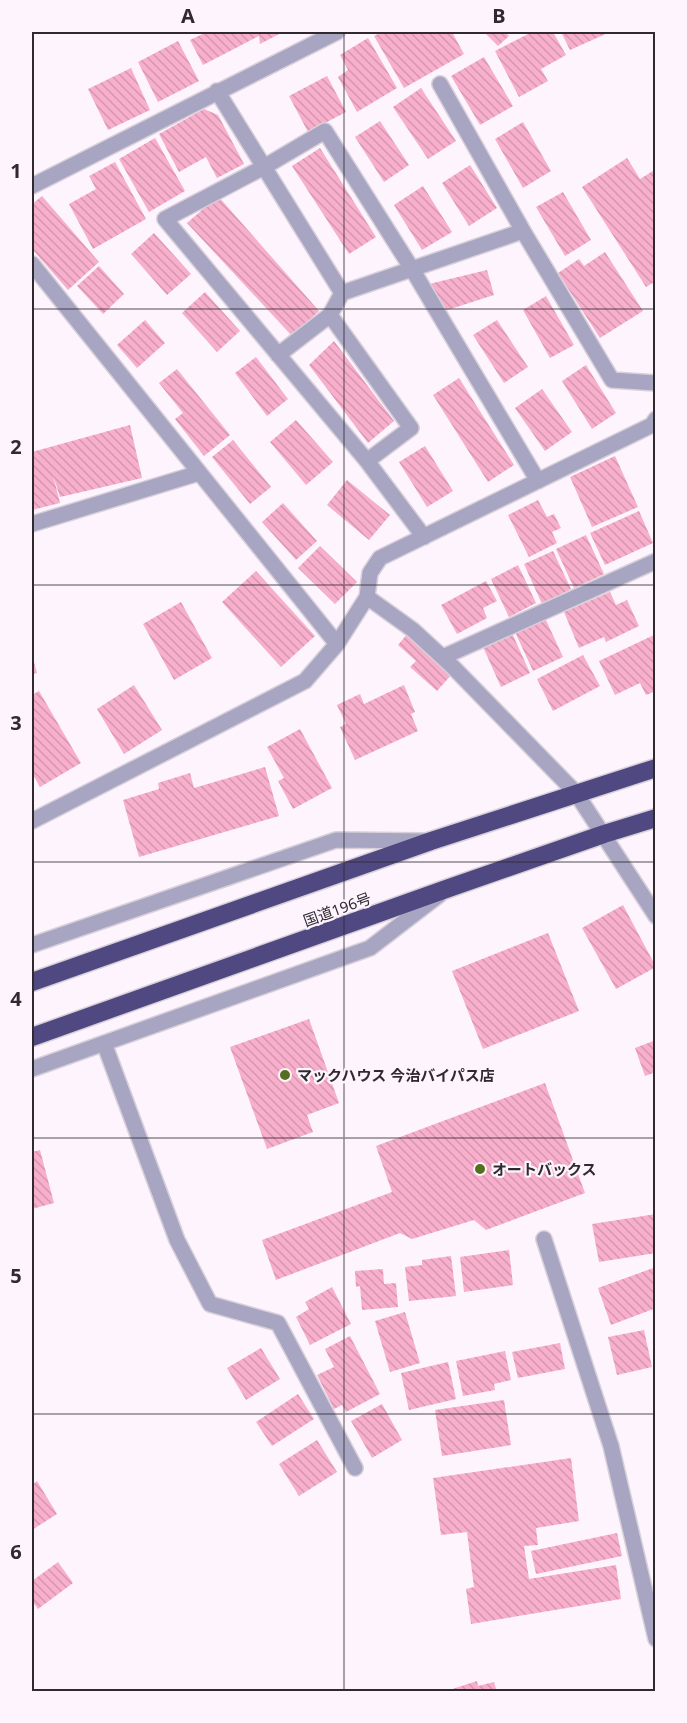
<svg xmlns="http://www.w3.org/2000/svg" width="687" height="1723" font-family="'Noto Sans','Noto Sans JP',sans-serif">
<style>
.building{fill:url(#building-back-hatch)}
.lines{fill:none;stroke-linecap:round;stroke-linejoin:round}
.street-casing{stroke:#d8d0d9;stroke-width:18}
.highway-casing{stroke:#d8d0d9;stroke-width:21}
.street{stroke:#a7a5c2;stroke-width:15}
.highway{stroke:#504881;stroke-width:18}
.grid{fill:none;stroke:#302a30;stroke-width:1.5;stroke-opacity:0.55}
.poi-dot{fill:#556e20;stroke:#fdf4fe;stroke-width:2}
.labels{text-anchor:middle;dominant-baseline:central;stroke-width:4.5;stroke-linejoin:round;paint-order:stroke}
.street-label{font-size:15px;fill:#302a30;stroke:#fdf4fe}
.poi-label{font-size:15px;font-weight:bold;fill:#302a30;stroke:#fdf4fe;text-anchor:start}
.neatline{fill:none;stroke:#302a30;stroke-width:2}
.grid-label{font-size:20px;text-anchor:middle;font-weight:bold;fill:#302a30}
</style>
<defs>
<pattern id="building-back-hatch" width="6" height="6" patternUnits="userSpaceOnUse" patternTransform="scale(1.5)"><rect width="6" height="6" fill="#f8afcc"/><path d="M-1 5l2 2M0 0l6 6M5-1l2 2" fill="none" stroke="#d597b0"/></pattern>
</defs>
<rect width="100%" height="100%" fill="#fdf4fe"/>
<path class="building" d="M 207,32 L 283,32 L 260,44 L 259,36 L 203,65 L 190,40 Z
M 382,32 L 452,32 L 464,54 L 404,88 L 374,36 Z
M 484,32 L 505,32 L 509,36 L 498,46 Z
M 532,32 L 553,32 L 566,55 L 541,69 L 548,81 L 519,97 L 495,51 Z
M 561,32 L 610,32 L 570,50 Z
M 368,38 L 397,88 L 357,112 L 338,77 L 348,70 L 340,55 Z
M 178,41 L 199,81 L 158,102 L 138,62 Z
M 484,57 L 513,106 L 480,125 L 451,76 Z
M 131,68 L 150,110 L 108,130 L 88,89 Z
M 327,76 L 346,112 L 308,132 L 289,96 Z
M 421,88 L 456,141 L 428,159 L 393,107 Z
M 204,109 L 218,115 L 244,164 L 217,178 L 206,157 L 179,172 L 159,134 Z
M 380,121 L 409,165 L 384,182 L 355,137 Z
M 523,122 L 551,171 L 523,188 L 495,139 Z
M 155,138 L 185,191 L 149,212 L 119,159 Z
M 320,148 L 376,237 L 349,254 L 292,166 Z
M 627,158 L 640,179 L 656,169 L 656,281 L 646,287 L 582,187 Z
M 115,162 L 146,219 L 93,249 L 69,204 L 96,189 L 89,176 Z
M 470,165 L 497,208 L 469,226 L 442,183 Z
M 423,186 L 452,232 L 422,250 L 394,205 Z
M 563,192 L 591,240 L 565,256 L 536,207 Z
M 42,196 L 99,262 L 68,290 L 32,249 L 32,204 Z
M 218,196 L 319,311 L 292,336 L 187,223 Z
M 154,233 L 191,274 L 167,295 L 131,254 Z
M 605,252 L 643,311 L 600,338 L 558,273 L 579,259 L 584,266 Z
M 99,266 L 124,294 L 103,314 L 77,286 Z
M 487,270 L 494,295 L 438,313 L 429,284 Z
M 205,292 L 240,331 L 217,352 L 182,313 Z
M 546,296 L 574,345 L 550,358 L 523,310 Z
M 145,320 L 165,343 L 137,368 L 117,345 Z
M 497,320 L 528,367 L 504,383 L 473,335 Z
M 334,341 L 394,421 L 368,443 L 309,365 Z
M 256,357 L 288,399 L 267,416 L 235,373 Z
M 586,365 L 616,413 L 592,429 L 562,381 Z
M 177,369 L 230,435 L 204,456 L 175,419 L 183,413 L 159,383 Z
M 459,378 L 514,465 L 488,482 L 433,395 Z
M 542,389 L 572,432 L 545,451 L 515,408 Z
M 296,420 L 333,462 L 306,485 L 270,442 Z
M 130,425 L 142,478 L 60,497 L 53,475 L 60,503 L 32,510 L 32,452 Z
M 233,440 L 271,487 L 250,504 L 212,457 Z
M 425,446 L 453,491 L 427,507 L 399,462 Z
M 615,456 L 638,507 L 592,527 L 570,477 Z
M 347,480 L 390,515 L 369,540 L 327,505 Z
M 538,500 L 547,517 L 554,514 L 561,528 L 552,532 L 557,543 L 529,557 L 508,515 Z
M 283,503 L 317,541 L 296,560 L 262,522 Z
M 639,511 L 653,543 L 605,565 L 590,533 Z
M 586,535 L 604,574 L 574,588 L 556,549 Z
M 320,546 L 357,582 L 335,604 L 298,568 Z
M 553,551 L 571,589 L 542,604 L 524,564 Z
M 518,565 L 536,603 L 509,617 L 491,579 Z
M 256,571 L 315,636 L 281,667 L 222,602 Z
M 486,581 L 497,601 L 483,608 L 487,618 L 457,634 L 441,605 Z
M 610,592 L 616,605 L 627,600 L 639,626 L 606,642 L 604,637 L 579,648 L 564,612 Z
M 181,602 L 212,658 L 174,680 L 143,624 Z
M 545,618 L 563,657 L 533,671 L 515,632 Z
M 408,633 L 453,673 L 437,691 L 410,667 L 416,661 L 398,645 Z
M 512,633 L 530,673 L 501,687 L 483,647 Z
M 656,634 L 656,691 L 646,695 L 640,683 L 615,695 L 599,661 Z
M 32,655 L 37,673 L 32,674 Z
M 583,655 L 600,686 L 553,711 L 537,679 Z
M 134,685 L 162,730 L 124,754 L 97,709 Z
M 404,685 L 415,712 L 411,714 L 418,731 L 355,760 L 340,727 L 346,724 L 337,705 L 360,694 L 364,704 Z
M 39,691 L 81,763 L 40,787 L 32,773 L 32,695 Z
M 300,729 L 332,788 L 293,809 L 278,781 L 284,778 L 267,747 Z
M 265,767 L 279,816 L 139,857 L 123,800 L 159,789 L 158,783 L 190,773 L 194,788 Z
M 623,905 L 656,967 L 616,989 L 582,928 Z
M 548,933 L 579,1011 L 483,1049 L 452,971 Z
M 309,1019 L 339,1103 L 307,1115 L 313,1132 L 267,1149 L 230,1047 Z
M 656,1040 L 656,1072 L 645,1076 L 635,1048 Z
M 545,1083 L 585,1193 L 486,1230 L 474,1220 L 412,1239 L 400,1233 L 276,1280 L 262,1240 L 392,1192 L 376,1146 Z
M 40,1150 L 54,1203 L 32,1209 L 32,1152 Z
M 656,1214 L 656,1253 L 599,1262 L 592,1224 Z
M 509,1250 L 513,1285 L 464,1292 L 460,1257 Z
M 451,1256 L 456,1296 L 409,1301 L 405,1267 L 422,1265 L 422,1260 Z
M 656,1267 L 656,1308 L 611,1325 L 598,1288 Z
M 383,1269 L 384,1284 L 396,1283 L 398,1307 L 362,1310 L 360,1286 L 356,1287 L 355,1271 Z
M 332,1287 L 351,1324 L 310,1345 L 296,1317 L 309,1309 L 305,1302 Z
M 405,1312 L 420,1363 L 390,1372 L 375,1321 Z
M 644,1330 L 652,1367 L 617,1375 L 608,1337 Z
M 350,1336 L 380,1394 L 346,1412 L 342,1405 L 334,1409 L 317,1375 L 334,1367 L 325,1349 Z
M 560,1343 L 565,1369 L 518,1378 L 512,1352 Z
M 261,1348 L 280,1379 L 246,1400 L 227,1368 Z
M 505,1351 L 511,1380 L 494,1384 L 495,1390 L 463,1396 L 456,1361 Z
M 448,1362 L 456,1399 L 409,1410 L 401,1373 Z
M 298,1394 L 314,1419 L 272,1446 L 256,1422 Z
M 504,1400 L 511,1445 L 442,1456 L 435,1410 Z
M 382,1404 L 402,1440 L 372,1458 L 351,1421 Z
M 317,1440 L 337,1472 L 299,1496 L 279,1464 Z
M 571,1458 L 579,1521 L 536,1528 L 538,1545 L 524,1546 L 529,1579 L 616,1565 L 621,1599 L 471,1624 L 466,1589 L 474,1587 L 467,1532 L 441,1535 L 433,1478 Z
M 37,1481 L 57,1514 L 32,1530 L 32,1485 Z
M 617,1533 L 622,1556 L 536,1574 L 531,1551 Z
M 58,1562 L 73,1583 L 38,1609 L 32,1601 L 32,1581 Z
M 477,1681 L 478,1686 L 494,1682 L 497,1692 L 443,1692 Z"/>
<g class="lines">
<g class="street-casing">
<path id="street" d="M 440,84 L 523,231
M 217,91 L 342,293 L 330,315 L 411,428 L 367,461 L 424,537
M 32,186 L 337,32
M 32,264 L 337,644
M 342,293 L 523,231 L 612,380 L 656,383
M 278,355 L 330,315
M 367,461 L 165,219 L 264,167 L 325,131 L 412,269 L 538,481
M 32,524 L 199,473
M 367,597 L 413,630 L 452,666 L 576,793 L 656,916
M 443,657 L 656,561
M 32,821 L 305,681 L 337,644 L 367,597 L 370,573 L 380,558 L 652,425 L 656,419
M 32,945 L 336,840 L 425,841
M 104,1043 L 177,1240 L 210,1304 L 278,1323 L 355,1468
M 32,1069 L 370,948 L 439,895
M 544,1239 L 611,1446 L 656,1639"/>
</g>
<g class="highway-casing">
<path id="highway" d="M 32,982 L 431,841 L 656,768
M 32,1037 L 449,888 L 604,834 L 656,818"/>
</g>
<use href="#street" class="street"/>
<use href="#highway" class="highway"/>
</g>
<path class="grid" d="M 344,32 L 344,1692M 32,309 L 656,309M 32,585 L 656,585M 32,862 L 656,862M 32,1138 L 656,1138M 32,1414 L 656,1414"/>
<g class="poi-dot">
<circle cx="285" cy="1075" r="6"/>
<circle cx="480" cy="1169" r="6"/>
</g>
<g class="labels">
<g class="street-label">
<text transform="translate(337 909) rotate(-20)">国道196号</text>
</g>
<g class="poi-label">
<text x="297" y="1075">マックハウス 今治バイパス店</text>
<text x="492" y="1169">オートバックス</text>
</g>
</g>
<rect width="687" height="1723" fill="none" stroke="#fdf4fe" stroke-width="66"/>
<rect x="33" y="33" width="621" height="1657" class="neatline"/>
<g class="grid-label">
<text x="188" y="23">A</text>
<text x="499" y="23">B</text>
<text x="16" y="178">1</text>
<text x="16" y="454">2</text>
<text x="16" y="730">3</text>
<text x="16" y="1006">4</text>
<text x="16" y="1283">5</text>
<text x="16" y="1559">6</text>
</g>
</svg>
